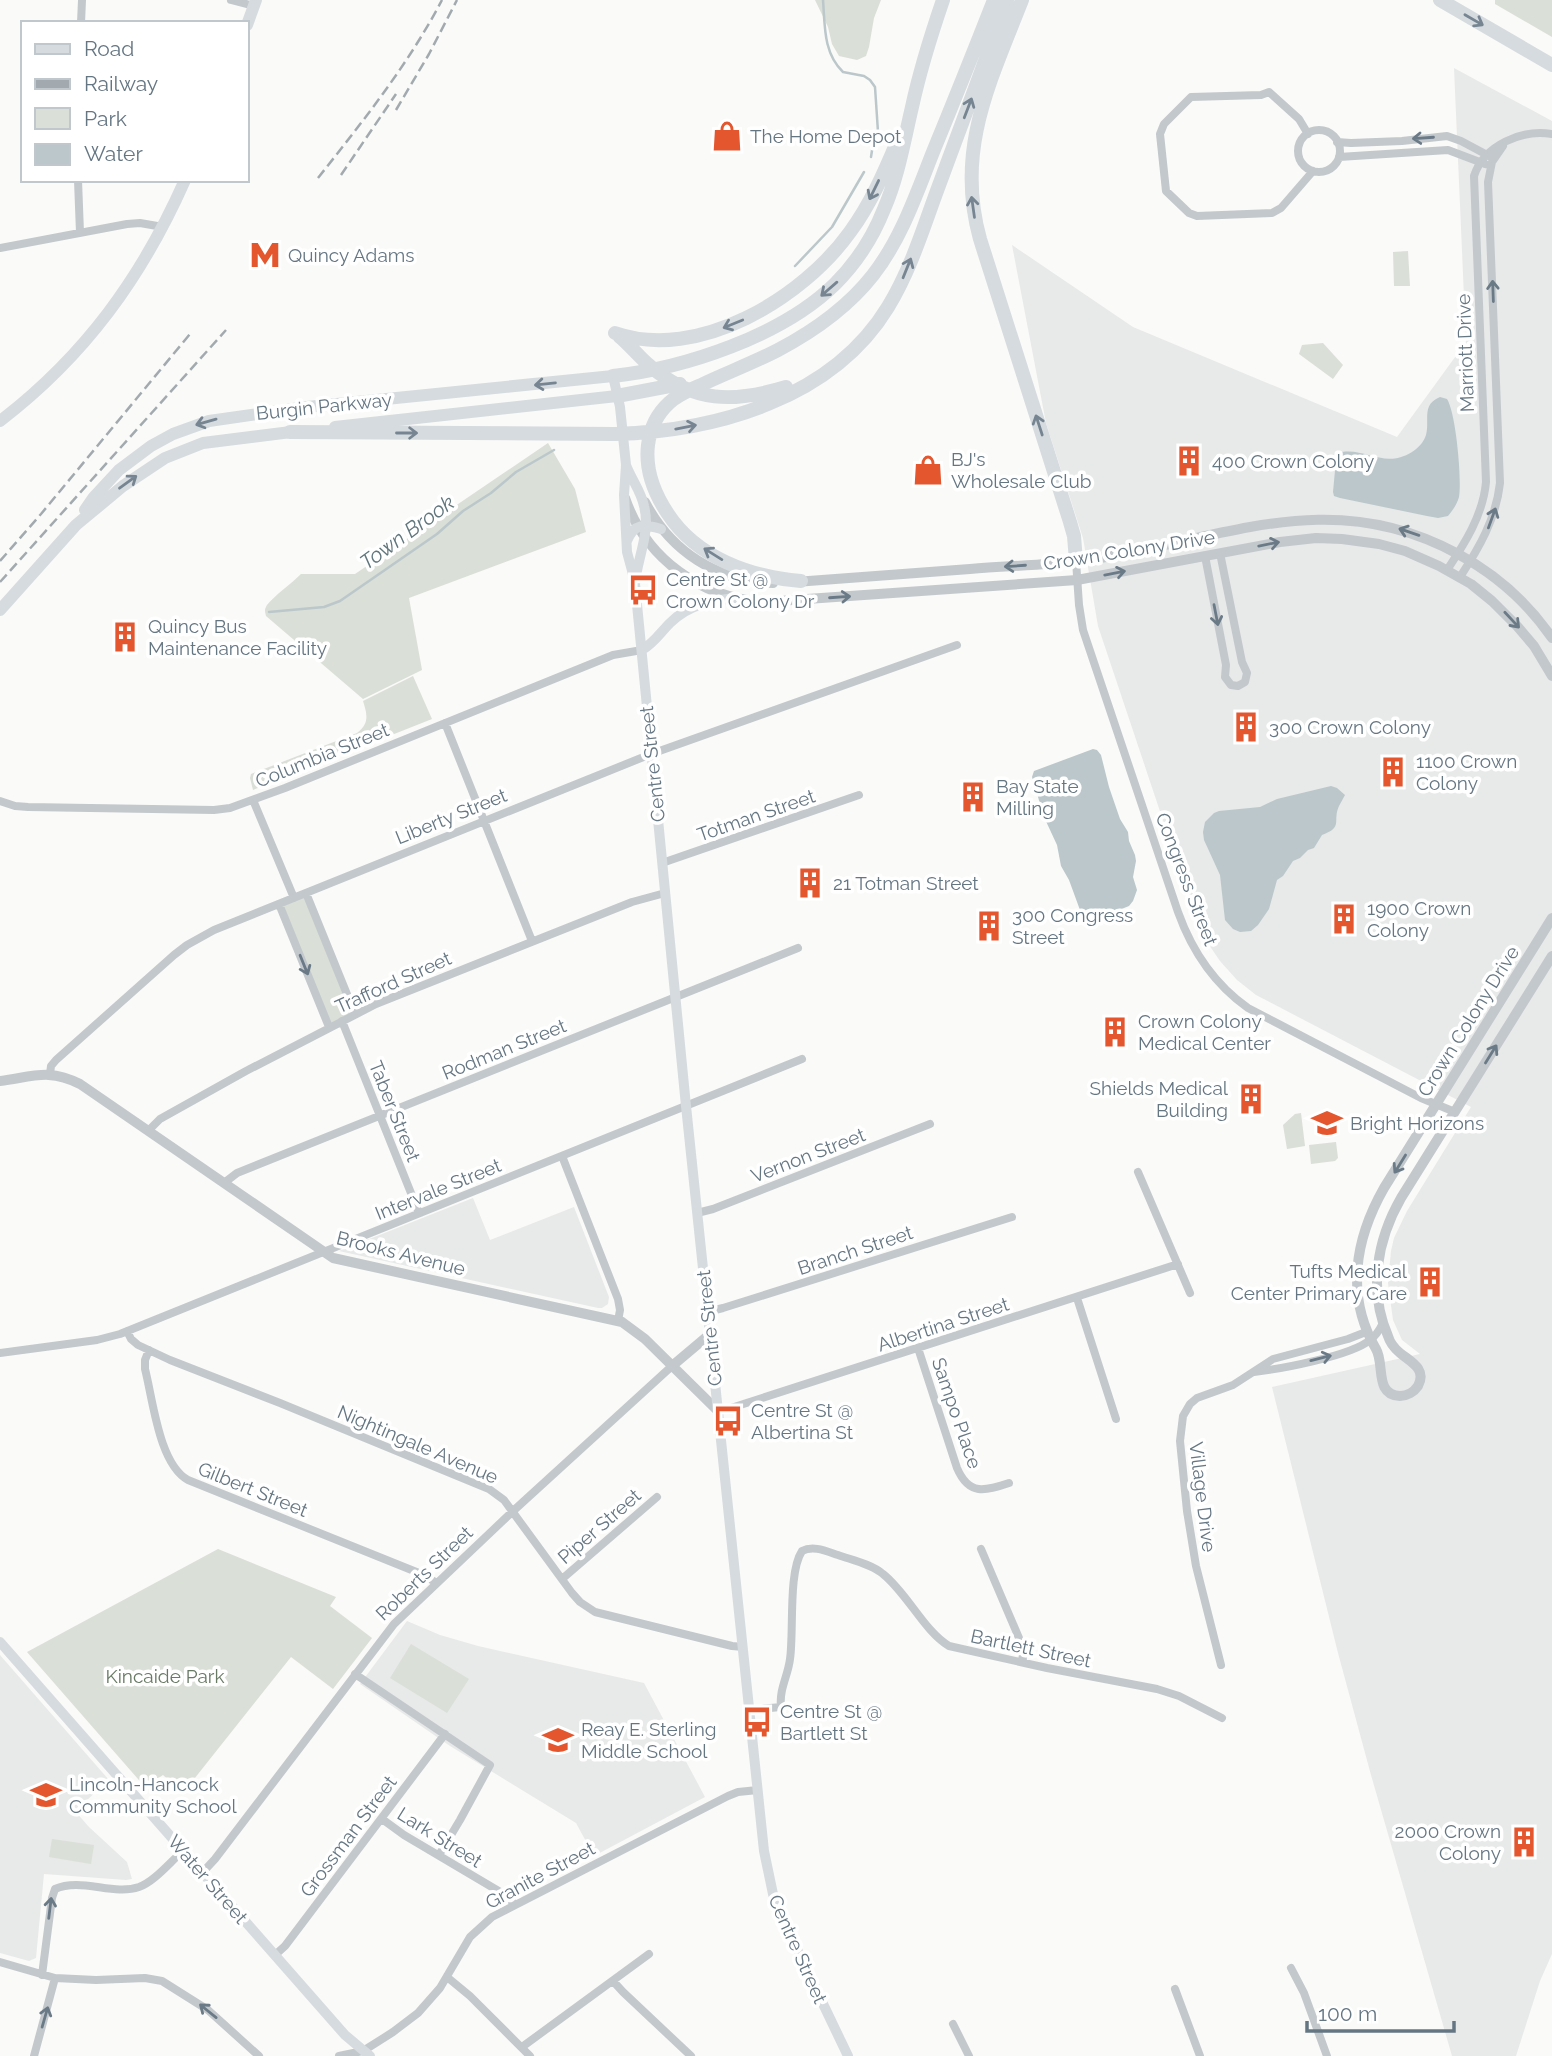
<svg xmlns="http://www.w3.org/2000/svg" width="1552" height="2056" font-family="Raleway,sans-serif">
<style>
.built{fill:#e8e9e9}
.green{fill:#dadfd7}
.water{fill:#bbc7cb}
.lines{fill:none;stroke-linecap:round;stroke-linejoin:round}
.stream{stroke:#bbc7cb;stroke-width:2.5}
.minor{stroke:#c3c8cc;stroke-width:8}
.tertiary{stroke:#c3c8cc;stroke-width:10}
.secondary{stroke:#d6dbdf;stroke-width:10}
.primary{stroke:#d6dbdf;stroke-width:12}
.motorway{stroke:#d6dbdf;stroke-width:14}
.rail{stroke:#a2aab0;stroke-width:2.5;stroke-dasharray:10 5;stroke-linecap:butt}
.oneway{stroke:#768591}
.oneway2{stroke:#6a7a87}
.labels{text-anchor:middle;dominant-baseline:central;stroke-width:7;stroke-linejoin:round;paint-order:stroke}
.poi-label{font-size:19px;fill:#657683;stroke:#fff;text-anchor:start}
.street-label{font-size:19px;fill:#657683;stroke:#fff}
.park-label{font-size:19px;fill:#687a64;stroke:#fff}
.water-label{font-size:21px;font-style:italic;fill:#60757c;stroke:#fff}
</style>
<rect width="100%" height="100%" fill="#fafaf8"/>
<path class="built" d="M 1454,68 L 1552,121 L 1552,1954 L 1540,1981 L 1516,2056 L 1452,2056 L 1371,1775 L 1338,1653 L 1272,1387 L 1420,1354 L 1402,1340 L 1393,1320 L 1388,1283 L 1391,1251 L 1394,1238 L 1407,1211 L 1471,1107 L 1256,995 L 1237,980 L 1220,961 L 1207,942 L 1192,907 L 1098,626 L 1083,538 L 1046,423 L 1012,245 L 1133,327 L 1397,437 L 1466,342 Z
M 473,1198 L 490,1240 L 574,1207 L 609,1297 L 608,1304 L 602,1308 L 598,1308 L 339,1251 Z
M 407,1621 L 440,1635 L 478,1646 L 644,1683 L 705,1797 L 594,1856 L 576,1823 L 450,1746 L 360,1684 Z
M 0,1655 L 109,1780 L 75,1811 L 89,1827 L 127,1862 L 132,1879 L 126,1880 L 44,1874 L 36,1958 L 29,1961 L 0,1953 Z"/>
<path class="green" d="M 815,0 L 881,0 L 874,18 L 869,47 L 866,56 L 857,60 L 839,56 L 832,44 L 828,27 Z
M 1495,0 L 1552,0 L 1552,37 L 1495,4 Z
M 1408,251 L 1410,286 L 1394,286 L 1393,252 Z
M 1323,343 L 1343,365 L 1333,379 L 1299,354 L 1302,345 Z
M 548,443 L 575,489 L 586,532 L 409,598 L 422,670 L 363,699 L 266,616 C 265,611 264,610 267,605 C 274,596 292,583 301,574 L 355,574 Z
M 413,676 L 432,719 L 253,790 L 250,778 L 251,774 L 357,733 C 370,723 367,714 363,701 Z
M 306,893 L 355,1014 L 329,1027 L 279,904 Z
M 1301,1113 L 1305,1146 L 1287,1149 L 1283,1125 L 1295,1114 Z
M 1336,1142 L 1338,1158 L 1335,1161 L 1311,1164 L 1309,1145 Z
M 218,1549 L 336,1597 L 330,1606 L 372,1638 L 333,1689 L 291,1657 L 183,1793 L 163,1775 L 145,1787 L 27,1652 Z
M 411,1644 L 469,1679 L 447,1713 L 390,1678 Z
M 52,1839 L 94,1845 L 91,1864 L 49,1857 Z"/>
<path class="water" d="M 1440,397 L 1447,399 C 1456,413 1462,480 1459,497 C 1457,504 1453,510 1448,516 L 1438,518 L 1427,516 L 1340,498 L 1334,496 L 1333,492 L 1336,460 L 1342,452 C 1366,448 1385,469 1412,452 C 1418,448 1424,442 1426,435 C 1430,419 1421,405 1440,397 Z
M 1093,749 L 1097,750 L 1101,755 L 1109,787 L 1120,819 L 1128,832 L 1129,841 L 1135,855 L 1136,861 L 1133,877 L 1137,890 L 1133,901 L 1129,906 L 1104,916 L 1091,917 L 1080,910 L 1069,880 L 1061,866 L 1057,845 L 1044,817 L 1032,777 L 1034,771 Z
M 1331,786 L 1337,788 L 1345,795 C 1343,799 1341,802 1339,806 C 1332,821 1344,827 1322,835 L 1314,848 L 1308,850 L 1300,858 L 1293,861 L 1283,876 L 1277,880 L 1269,909 L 1258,925 L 1251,931 L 1240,932 L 1233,929 L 1225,920 L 1220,875 L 1204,840 L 1203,832 L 1205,822 L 1214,813 L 1219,811 L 1260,807 L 1277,799 Z"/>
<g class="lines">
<path class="stream" d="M 823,0 C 825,25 823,53 843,72 L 864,76 L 870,80 L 875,87 L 878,132 L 873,144 L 871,157
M 795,266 L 832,227 L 864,172
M 269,612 L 324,607 L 340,601 L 437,534 L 463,511 L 491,493 L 516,472 L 554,450"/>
<path class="minor" d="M 231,0 L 254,6
M 81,23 L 82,0
M1298 151a21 21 0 1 1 42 0a21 21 0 1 1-42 0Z
M 1308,134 L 1299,119 L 1269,92 L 1261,95 L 1191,97 L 1164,124 L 1160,134 L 1166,191 L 1189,213 L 1197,216 L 1272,213 L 1281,208 L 1313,171
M 1337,142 L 1351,143 L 1402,141 L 1447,136 L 1461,141 L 1491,157
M 1339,157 L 1448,150 L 1485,164
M 78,180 L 80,233
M 0,248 L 127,224 L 140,223 L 163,227
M 1205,556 L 1226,665 L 1225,677 L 1231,685 L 1238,686 L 1245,682 L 1247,673 L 1242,662 L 1220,553
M 1076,561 L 1079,605 L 1083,630 L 1178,912 C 1192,951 1214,984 1248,1008 L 1421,1098 L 1455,1112
M 1447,570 C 1465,543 1483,515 1486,482 L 1474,176 C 1484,145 1522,129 1552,134
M 1460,577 C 1479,548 1496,519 1500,483 L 1488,182 L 1492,162 L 1503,146
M 445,723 L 532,941
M 253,800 L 294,898
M 0,801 L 15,806 L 28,807 L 214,810 L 230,808 L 285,788 L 613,655 L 642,650
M 662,863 L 859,795
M 306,893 L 355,1014
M 279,904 L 329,1027
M 342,1021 L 419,1213
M 50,1074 L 51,1066 L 56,1060 L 174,955 L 187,945 L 214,930 L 651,754 L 957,645
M 149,1130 L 160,1119 L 246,1071 L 376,1004 L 632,902 L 665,893
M 562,1156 L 618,1299 L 620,1310 L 618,1321
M 1138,1172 L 1190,1293
M 224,1183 L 237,1173 L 798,948
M 697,1213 L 713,1209 L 930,1124
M 1077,1298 L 1116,1419
M 707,1312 L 723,1308 L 1012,1217
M 127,1331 L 131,1339 L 138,1345 L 170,1360 L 280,1403 L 489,1489 L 504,1500 L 572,1593 L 580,1602 L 595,1612 L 732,1646 L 743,1647
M 918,1348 L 957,1468 C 969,1496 985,1491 1009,1483
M 149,1350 L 145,1360 L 145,1369 C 153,1400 159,1464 188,1480 L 419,1573 L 437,1583
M 0,1353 L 97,1340 L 120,1334 L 802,1059
M 1254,1372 C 1280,1369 1351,1356 1370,1340 C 1376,1336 1380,1329 1383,1323
M 717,1410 L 731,1408 L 1178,1264
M 981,1549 L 1022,1645 L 1023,1662
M 562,1579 L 657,1497
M 1221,1665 L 1196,1566 L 1187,1511 L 1180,1441 L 1183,1416 L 1190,1404 L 1197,1398 L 1233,1385 L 1273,1359 L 1348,1339 L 1366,1332
M 355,1674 L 490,1765 L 460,1820 L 439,1855
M 750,1710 L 781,1707 C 779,1689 788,1676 790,1659 C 794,1632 788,1572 802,1551 C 813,1545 826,1551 838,1555 C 852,1560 871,1564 883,1574 C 907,1593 924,1631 949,1646 L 1047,1668 L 1157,1689 L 1179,1696 L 1222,1718
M 382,1819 L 404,1835 L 507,1896 L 515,1905
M 202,1873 L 215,1859 L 394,1624 L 512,1512 L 672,1366
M 275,1955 L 285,1946 L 445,1734
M 0,1962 L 55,1978 L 96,1980 L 145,1978 L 162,1981 L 208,2010 L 259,2056
M 1291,1968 L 1304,1993 L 1327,2056
M 42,1975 L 52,1898 L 55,1889 C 81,1877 113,1896 139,1887 C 155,1881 170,1862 183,1851
M 447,1977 L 470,1996 L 530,2056
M 613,1981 L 623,1992 L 691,2056
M 1175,1989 L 1200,2056
M 953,2024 L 969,2056
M 522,2047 L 649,1954
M 34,2056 L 55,1978
M 339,2056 L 363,2051 L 393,2032 L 418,2013 L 440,1988 L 470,1937 L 492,1917 L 728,1796 L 738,1792 L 758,1790"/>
<path class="tertiary" d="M 625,498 C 646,559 701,598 764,602 L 1077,580 L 1280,542 L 1316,538 L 1342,539 L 1379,544 L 1405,551 L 1439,566 L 1471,584 L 1492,601 L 1517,626 L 1534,646 L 1552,676
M 645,502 C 671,552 717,581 773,583
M 795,582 C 853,578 911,573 970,569 C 1007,566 1044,565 1081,561 C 1215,543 1327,482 1458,554 C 1495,574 1528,603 1552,638
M 1552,918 L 1384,1188 C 1355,1239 1345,1296 1376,1349 C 1385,1364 1374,1395 1400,1396 C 1407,1396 1414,1392 1418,1386 C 1427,1369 1411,1362 1400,1353 C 1394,1348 1390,1343 1388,1336 C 1368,1290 1377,1240 1401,1198 L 1552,956
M 0,1081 C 32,1077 49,1068 80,1084 L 333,1258 L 622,1322 L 645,1339 L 717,1410
M 672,1366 L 710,1334"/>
<path class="secondary" d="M 613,376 L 620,407 L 626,465 L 624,495 L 627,552 L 634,578
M 626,465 C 631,479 641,491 644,506 C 651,533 637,558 635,584 L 686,1106 L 764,1851 L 773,1894 L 780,1914 L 848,2056
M 627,541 C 634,523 645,524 661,529
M 642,650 C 654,643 660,633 670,623 C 689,604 712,600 738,598
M 0,1642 L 345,2035 L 370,2056"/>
<path class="primary" d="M 247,25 L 256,0
M 0,421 C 85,356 142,277 185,180
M 335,427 L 617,396
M 85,510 L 94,497 L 119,470 L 151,446 L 173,434 L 209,421 L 307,407 L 613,376
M 0,610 L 76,525 L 123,486 L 165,458 L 203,443 L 299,431"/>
<path class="motorway" d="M 1022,0 C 990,82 955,150 980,239 L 1070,522 L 1074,536 L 1076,561
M 1440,0 L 1552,65
M 615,333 C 698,362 803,298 850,232 C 870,205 884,173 897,142
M 619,336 C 630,345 639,357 650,366 C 693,403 734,403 786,387
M 613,376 C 685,368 782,336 835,284 C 856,263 873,237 884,209 C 898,177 904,141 912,107 C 920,70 931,35 943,0
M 617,396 L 680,384
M 290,432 L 615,434 C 716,431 832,399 888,307 C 912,268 925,222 941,180 C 963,120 986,60 1007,0
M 801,581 C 751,577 697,558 668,514 C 654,493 645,470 648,445 C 650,429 657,414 669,403 C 678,394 690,390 701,385 C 726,373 753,363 778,350 C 814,331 848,307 873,275 C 901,239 916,195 933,152 C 954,101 974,51 994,0"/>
<path class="rail" d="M 396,110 L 429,54 L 457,0
M 341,175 L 396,94
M 318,178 C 363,121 408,65 442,0
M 0,561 L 41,514 L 190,334
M 0,582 L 226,330"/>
</g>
<defs><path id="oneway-shaft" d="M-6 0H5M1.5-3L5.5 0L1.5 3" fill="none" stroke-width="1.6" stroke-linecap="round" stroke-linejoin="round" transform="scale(1.75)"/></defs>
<g class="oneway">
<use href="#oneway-shaft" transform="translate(1474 20) rotate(30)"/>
<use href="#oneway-shaft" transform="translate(968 108) rotate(-69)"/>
<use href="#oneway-shaft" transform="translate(874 190) rotate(116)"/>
<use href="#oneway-shaft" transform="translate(973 207) rotate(-98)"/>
<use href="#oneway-shaft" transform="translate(907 268) rotate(-68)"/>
<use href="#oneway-shaft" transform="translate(829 289) rotate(139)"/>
<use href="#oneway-shaft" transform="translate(733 324) rotate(158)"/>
<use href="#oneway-shaft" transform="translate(545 384) rotate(174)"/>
<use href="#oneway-shaft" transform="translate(206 422) rotate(164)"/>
<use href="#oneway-shaft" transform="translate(1039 425) rotate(-108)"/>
<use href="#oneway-shaft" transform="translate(686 427) rotate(-11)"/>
<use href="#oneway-shaft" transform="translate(407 433)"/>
<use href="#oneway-shaft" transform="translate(128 482) rotate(-36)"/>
<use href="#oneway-shaft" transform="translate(713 554) rotate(-148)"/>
</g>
<g class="oneway2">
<use href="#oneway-shaft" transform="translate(1423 138) rotate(176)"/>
<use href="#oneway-shaft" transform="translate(1493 291) rotate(-92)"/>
<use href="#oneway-shaft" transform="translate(1492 518) rotate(-70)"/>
<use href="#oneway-shaft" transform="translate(1409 532) rotate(-161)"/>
<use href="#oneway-shaft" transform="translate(1269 544) rotate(-11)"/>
<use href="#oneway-shaft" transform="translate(1015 566) rotate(176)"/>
<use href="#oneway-shaft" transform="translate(1115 573) rotate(-11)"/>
<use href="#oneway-shaft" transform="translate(840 597) rotate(-4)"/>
<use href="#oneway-shaft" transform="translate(1216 615) rotate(79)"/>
<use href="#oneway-shaft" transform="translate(1512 620) rotate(47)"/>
<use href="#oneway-shaft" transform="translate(304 965) rotate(68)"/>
<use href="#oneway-shaft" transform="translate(1491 1054) rotate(-58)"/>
<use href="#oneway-shaft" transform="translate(1400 1164) rotate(122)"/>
<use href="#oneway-shaft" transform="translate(1321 1358) rotate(-14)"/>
<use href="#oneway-shaft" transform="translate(50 1908) rotate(-83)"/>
<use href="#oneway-shaft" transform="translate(208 2011) rotate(-141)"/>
<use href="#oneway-shaft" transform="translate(45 2017) rotate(-74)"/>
</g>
<defs>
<g id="shop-bare" transform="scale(2.415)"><path d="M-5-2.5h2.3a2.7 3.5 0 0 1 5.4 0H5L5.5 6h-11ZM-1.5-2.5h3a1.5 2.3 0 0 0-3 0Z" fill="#e4572e" stroke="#fff" stroke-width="2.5" paint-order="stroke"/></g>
<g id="metro-bare" transform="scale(2.415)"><path d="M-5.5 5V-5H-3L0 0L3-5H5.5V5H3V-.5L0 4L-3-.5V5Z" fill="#e4572e" stroke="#fff" stroke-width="2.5" paint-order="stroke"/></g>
<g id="building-bare" transform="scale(2.415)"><path d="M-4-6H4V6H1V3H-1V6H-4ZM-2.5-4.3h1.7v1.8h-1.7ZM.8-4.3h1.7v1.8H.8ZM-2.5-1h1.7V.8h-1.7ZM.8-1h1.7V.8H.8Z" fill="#e4572e" stroke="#fff" stroke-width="2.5" paint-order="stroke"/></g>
<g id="bus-bare" transform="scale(2.415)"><path d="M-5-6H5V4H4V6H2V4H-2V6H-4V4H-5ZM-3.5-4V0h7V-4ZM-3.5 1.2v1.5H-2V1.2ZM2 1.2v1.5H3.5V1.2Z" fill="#e4572e" stroke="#fff" stroke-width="2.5" paint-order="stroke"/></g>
<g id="school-bare" transform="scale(2.415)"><path d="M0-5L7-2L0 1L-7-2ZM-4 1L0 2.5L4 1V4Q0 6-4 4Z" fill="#e4572e" stroke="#fff" stroke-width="2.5" paint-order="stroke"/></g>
</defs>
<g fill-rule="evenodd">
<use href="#shop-bare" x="727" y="136"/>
<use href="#metro-bare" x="265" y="255"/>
<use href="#building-bare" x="1189" y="461"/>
<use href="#shop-bare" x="928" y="470"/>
<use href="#bus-bare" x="643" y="590"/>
<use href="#building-bare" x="125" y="637"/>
<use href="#building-bare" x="1246" y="727"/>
<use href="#building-bare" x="1393" y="772"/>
<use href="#building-bare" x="973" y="797"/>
<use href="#building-bare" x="810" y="883"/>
<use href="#building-bare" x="1344" y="919"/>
<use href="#building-bare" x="989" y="926"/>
<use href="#building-bare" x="1115" y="1032"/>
<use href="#building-bare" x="1251" y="1099"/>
<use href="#school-bare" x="1327" y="1123"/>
<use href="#building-bare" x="1430" y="1282"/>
<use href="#bus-bare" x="728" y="1421"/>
<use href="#bus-bare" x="757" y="1722"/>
<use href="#school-bare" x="558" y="1740"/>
<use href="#school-bare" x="46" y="1795"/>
<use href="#building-bare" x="1524" y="1842"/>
</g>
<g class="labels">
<g class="poi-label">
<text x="750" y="136">The Home Depot</text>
<text x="288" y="255">Quincy Adams</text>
<text x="951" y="459">BJ's<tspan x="951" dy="22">Wholesale Club</tspan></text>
<text x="1212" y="461">400 Crown Colony</text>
<text x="666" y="579">Centre St @<tspan x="666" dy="22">Crown Colony Dr</tspan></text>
<text x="148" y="626">Quincy Bus<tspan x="148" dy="22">Maintenance Facility</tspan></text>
<text x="1269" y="727">300 Crown Colony</text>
<text x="1416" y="761">1100 Crown<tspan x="1416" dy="22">Colony</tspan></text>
<text x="996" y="786">Bay State<tspan x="996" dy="22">Milling</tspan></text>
<text x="833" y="883">21 Totman Street</text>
<text x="1367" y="908">1900 Crown<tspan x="1367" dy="22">Colony</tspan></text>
<text x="1012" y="915">300 Congress<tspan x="1012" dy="22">Street</tspan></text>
<text x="1138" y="1021">Crown Colony<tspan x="1138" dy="22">Medical Center</tspan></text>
<text x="1228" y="1088" text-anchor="end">Shields Medical<tspan x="1228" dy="22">Building</tspan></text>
<text x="1350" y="1123">Bright Horizons</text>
<text x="1407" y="1271" text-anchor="end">Tufts Medical<tspan x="1407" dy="22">Center Primary Care</tspan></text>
<text x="751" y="1410">Centre St @<tspan x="751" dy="22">Albertina St</tspan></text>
<text x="780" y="1711">Centre St @<tspan x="780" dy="22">Bartlett St</tspan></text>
<text x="581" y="1729">Reay E. Sterling<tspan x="581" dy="22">Middle School</tspan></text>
<text x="69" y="1784">Lincoln-Hancock<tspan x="69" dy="22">Community School</tspan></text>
<text x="1501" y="1831" text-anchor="end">2000 Crown<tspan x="1501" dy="22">Colony</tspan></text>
</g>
<g class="street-label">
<text transform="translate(1465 353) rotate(-92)">Marriott Drive</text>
<text transform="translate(324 406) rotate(-6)">Burgin Parkway</text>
<text transform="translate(1129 550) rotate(-9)">Crown Colony Drive</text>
<text transform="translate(322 755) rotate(-22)">Columbia Street</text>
<text transform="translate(652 764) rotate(-96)">Centre Street</text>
<text transform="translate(756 815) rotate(-19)">Totman Street</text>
<text transform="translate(451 816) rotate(-22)">Liberty Street</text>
<text transform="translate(1187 879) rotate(69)">Congress Street</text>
<text transform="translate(393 982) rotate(-24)">Trafford Street</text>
<text transform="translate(1468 1021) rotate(-58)">Crown Colony Drive</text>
<text transform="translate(504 1049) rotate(-22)">Rodman Street</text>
<text transform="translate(395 1111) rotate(68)">Taber Street</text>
<text transform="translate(808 1155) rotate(-21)">Vernon Street</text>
<text transform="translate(438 1189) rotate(-22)">Intervale Street</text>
<text transform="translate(855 1250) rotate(-18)">Branch Street</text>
<text transform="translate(401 1253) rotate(14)">Brooks Avenue</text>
<text transform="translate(943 1324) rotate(-18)">Albertina Street</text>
<text transform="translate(709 1328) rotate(-96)">Centre Street</text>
<text transform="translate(957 1413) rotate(71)">Sampo Place</text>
<text transform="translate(418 1444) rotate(23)">Nightingale Avenue</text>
<text transform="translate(253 1489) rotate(22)">Gilbert Street</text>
<text transform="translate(1203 1497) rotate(83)">Village Drive</text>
<text transform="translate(599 1526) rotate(-41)">Piper Street</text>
<text transform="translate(424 1573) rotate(-44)">Roberts Street</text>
<text transform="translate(1031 1648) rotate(12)">Bartlett Street</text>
<text transform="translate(348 1836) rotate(-53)">Grossman Street</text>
<text transform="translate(440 1837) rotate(32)">Lark Street</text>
<text transform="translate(540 1875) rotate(-28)">Granite Street</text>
<text transform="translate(208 1879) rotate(49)">Water Street</text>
<text transform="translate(798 1949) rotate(66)">Centre Street</text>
</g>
<g class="park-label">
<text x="165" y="1676">Kincaide Park</text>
</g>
<g class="water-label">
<text transform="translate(407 532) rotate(-36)">Town Brook</text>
</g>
</g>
<rect x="21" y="21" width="228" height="161" fill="#ffffff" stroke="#c1c8cd" stroke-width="2"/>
<rect x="35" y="44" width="35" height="10" fill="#d6dbdf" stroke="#c1c8cd" stroke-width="2"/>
<text x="84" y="56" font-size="21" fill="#657683">Road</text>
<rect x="35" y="79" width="35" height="10" fill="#a2aab0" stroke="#c1c8cd" stroke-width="2"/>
<text x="84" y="91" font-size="21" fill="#657683">Railway</text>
<rect x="35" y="108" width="35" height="21" fill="#dadfd7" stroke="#c1c8cd" stroke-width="2"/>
<text x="84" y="126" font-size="21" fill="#657683">Park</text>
<rect x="35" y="144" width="35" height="21" fill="#bbc7cb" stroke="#c1c8cd" stroke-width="2"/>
<text x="84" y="161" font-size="21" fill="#657683">Water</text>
<path d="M1307 2021v10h147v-10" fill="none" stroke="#657683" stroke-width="3.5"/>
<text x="1318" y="2021" font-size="21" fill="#657683" stroke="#ffffff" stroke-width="5" paint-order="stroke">100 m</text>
</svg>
